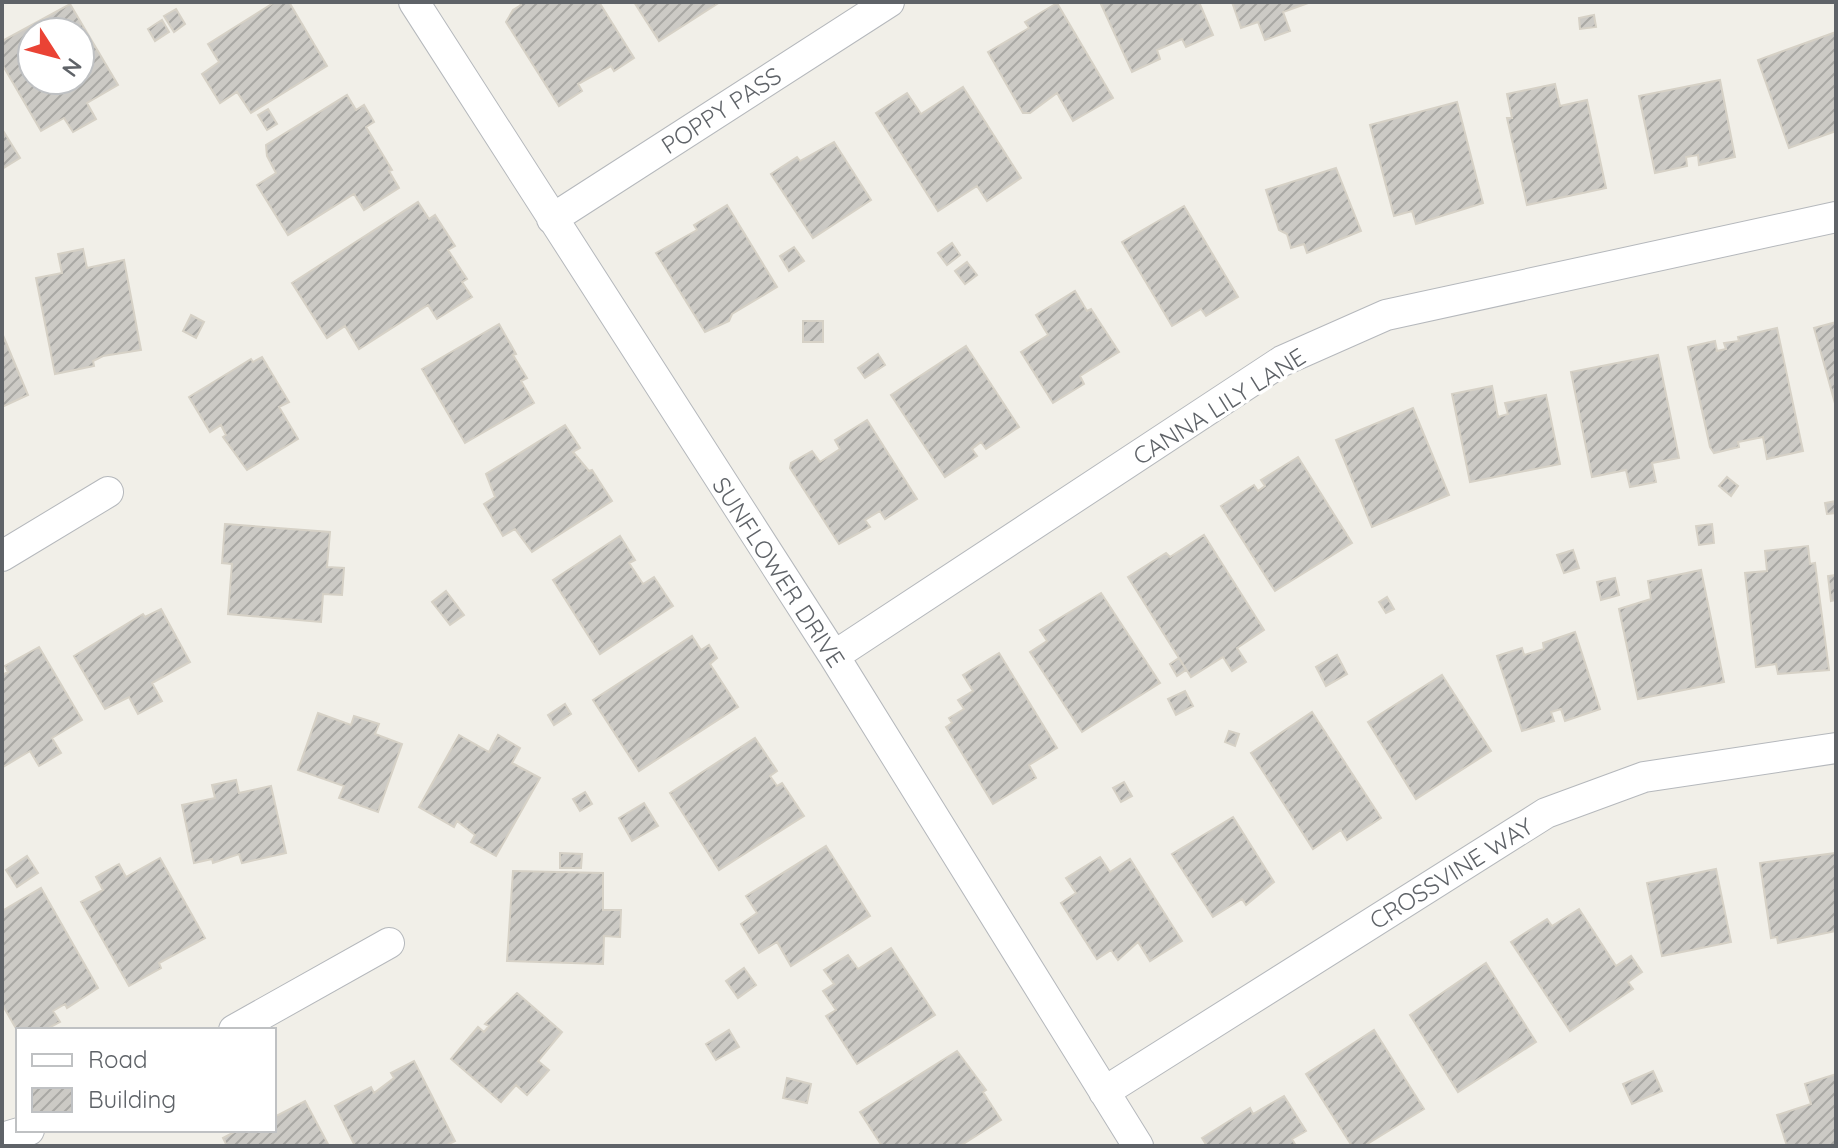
<svg xmlns="http://www.w3.org/2000/svg" width="1838" height="1148" font-family="Quicksand,sans-serif">
<style>
.building{fill:url(#building-hatch);stroke:#d6d1c6;stroke-width:2;fill-rule:evenodd}
.lines{fill:none;stroke-linecap:round;stroke-linejoin:round}
.minor-casing{stroke:#b5b8bc;stroke-width:32}
.minor{stroke:#fff;stroke-width:30}
.labels{text-anchor:middle;dominant-baseline:central;stroke-width:7;stroke-linejoin:round;paint-order:stroke}
.street-label{font-size:24px;fill:#5f6368;stroke:#fff}
</style>
<defs>
<pattern id="building-hatch" width="6" height="6" patternUnits="userSpaceOnUse" patternTransform="scale(2)"><rect width="6" height="6" fill="#cccac5"/><path d="M-1 1l2-2M0 6l6-6M5 7l2-2" fill="none" stroke="#a9a8a4"/></pattern>
</defs>
<rect width="100%" height="100%" fill="#f1efe8"/>
<path class="building" d="M 275,2 L 289,2 L 327,66 L 251,113 L 237,92 L 220,103 L 202,74 L 219,62 L 208,44 Z
M 519,2 L 599,2 L 634,58 L 614,71 L 611,66 L 578,84 L 582,91 L 559,106 L 506,22 L 513,10 L 521,5 Z
M 634,2 L 720,2 L 659,41 Z
M 1100,2 L 1199,2 L 1213,35 L 1186,47 L 1182,39 L 1157,50 L 1160,59 L 1132,72 Z
M 1232,2 L 1311,2 L 1283,12 L 1290,31 L 1265,40 L 1258,22 L 1241,28 Z
M 1057,3 L 1113,98 L 1073,121 L 1057,93 L 1030,113 L 1023,113 L 988,52 L 1029,28 L 1025,22 Z
M 70,4 L 118,85 L 87,103 L 96,119 L 73,132 L 64,118 L 41,131 L 2,64 L 2,41 ZM 32,32 L 80,32 L 80,80 L 32,80 Z
M 176,9 L 185,24 L 174,32 L 164,16 Z
M 1594,15 L 1596,27 L 1580,29 L 1579,18 Z
M 162,20 L 169,32 L 155,41 L 148,29 Z
M 1836,32 L 1836,131 L 1789,148 L 1758,60 Z
M 1720,80 L 1735,157 L 1699,165 L 1698,155 L 1686,157 L 1687,166 L 1655,173 L 1639,96 Z
M 1555,84 L 1560,106 L 1587,100 L 1606,188 L 1527,205 L 1507,118 L 1512,118 L 1507,94 Z
M 963,87 L 1021,178 L 987,201 L 977,186 L 938,211 L 876,113 L 907,93 L 921,114 Z
M 347,95 L 356,110 L 364,105 L 374,122 L 366,127 L 392,170 L 389,171 L 399,188 L 364,210 L 354,194 L 288,235 L 257,185 L 276,173 L 267,156 L 266,145 Z
M 1457,102 L 1483,203 L 1416,224 L 1412,211 L 1394,216 L 1370,125 Z
M 268,109 L 277,124 L 267,130 L 258,115 Z
M 2,129 L 20,158 L 2,169 Z
M 834,142 L 871,200 L 813,238 L 771,174 L 797,157 L 800,161 Z
M 1336,168 L 1361,231 L 1307,253 L 1304,244 L 1291,248 L 1287,234 L 1279,230 L 1266,190 Z
M 418,202 L 429,219 L 435,215 L 455,246 L 448,250 L 467,279 L 462,282 L 472,297 L 437,319 L 428,305 L 359,349 L 345,326 L 327,338 L 292,283 Z
M 727,205 L 777,287 L 732,314 L 729,321 L 705,332 L 656,253 L 697,230 L 694,225 Z
M 1184,206 L 1238,297 L 1206,316 L 1201,309 L 1172,326 L 1122,242 Z
M 952,243 L 960,255 L 947,265 L 938,253 Z
M 794,247 L 804,261 L 789,271 L 780,256 Z
M 83,249 L 87,268 L 124,260 L 141,350 L 103,356 L 93,361 L 94,366 L 55,374 L 36,278 L 62,273 L 58,254 Z
M 967,262 L 977,275 L 965,284 L 955,271 Z
M 1075,291 L 1087,311 L 1091,309 L 1119,352 L 1080,376 L 1084,384 L 1053,403 L 1021,352 L 1048,335 L 1036,315 Z
M 191,315 L 204,322 L 196,338 L 183,331 Z
M 803,321 L 823,321 L 823,342 L 803,342 Z
M 1836,322 L 1836,407 L 1814,328 Z
M 499,324 L 516,354 L 513,355 L 527,378 L 521,381 L 534,403 L 465,443 L 422,369 Z
M 1777,328 L 1803,451 L 1767,459 L 1763,437 L 1738,442 L 1739,447 L 1714,453 L 1710,447 L 1688,347 L 1715,341 L 1717,351 L 1726,349 L 1724,343 L 1739,341 L 1738,337 Z
M 2,333 L 28,395 L 2,407 Z
M 966,346 L 1019,427 L 986,449 L 981,442 L 972,449 L 977,456 L 945,477 L 891,395 Z
M 878,354 L 885,365 L 865,378 L 858,368 Z
M 1658,355 L 1679,458 L 1652,463 L 1656,482 L 1630,487 L 1626,470 L 1592,477 L 1571,372 Z
M 262,357 L 289,402 L 279,407 L 298,439 L 247,470 L 223,437 L 226,435 L 221,425 L 210,432 L 189,397 L 251,359 L 253,362 Z
M 1492,386 L 1498,417 L 1508,414 L 1505,403 L 1546,395 L 1560,464 L 1470,482 L 1452,394 Z
M 1413,408 L 1449,495 L 1372,527 L 1336,440 Z
M 867,420 L 917,499 L 885,519 L 880,511 L 865,520 L 870,527 L 839,544 L 790,468 L 791,463 L 812,451 L 820,462 L 840,449 L 835,440 Z
M 565,425 L 580,448 L 573,452 L 589,471 L 592,470 L 612,501 L 532,552 L 515,529 L 503,536 L 484,504 L 495,497 L 486,474 Z
M 1298,457 L 1352,543 L 1275,591 L 1221,506 L 1254,485 L 1258,491 L 1265,486 L 1261,480 Z
M 1727,477 L 1738,486 L 1731,496 L 1719,486 Z
M 1836,501 L 1836,513 L 1827,514 L 1825,503 Z
M 225,524 L 330,532 L 327,567 L 344,568 L 342,595 L 323,594 L 321,622 L 228,614 L 232,564 L 222,563 Z
M 1712,524 L 1714,543 L 1699,545 L 1696,526 Z
M 1204,535 L 1264,630 L 1237,648 L 1246,662 L 1232,671 L 1223,657 L 1191,677 L 1128,577 L 1166,553 L 1170,557 Z
M 620,536 L 635,560 L 629,563 L 643,584 L 654,577 L 673,606 L 600,654 L 553,580 Z
M 1808,546 L 1810,564 L 1815,563 L 1829,670 L 1778,674 L 1776,664 L 1756,667 L 1745,573 L 1767,571 L 1765,551 Z
M 1573,550 L 1579,568 L 1564,573 L 1557,555 Z
M 1701,570 L 1724,682 L 1638,699 L 1619,609 L 1651,599 L 1648,581 Z
M 1836,575 L 1836,600 L 1831,601 L 1828,576 Z
M 1615,578 L 1619,595 L 1601,600 L 1597,582 Z
M 446,591 L 464,615 L 450,625 L 432,602 Z
M 1101,593 L 1160,683 L 1082,732 L 1030,652 L 1047,641 L 1040,630 Z
M 1387,597 L 1394,609 L 1386,613 L 1379,602 Z
M 161,609 L 190,662 L 152,683 L 162,701 L 138,714 L 129,697 L 105,709 L 74,656 L 143,614 L 145,617 Z
M 1575,632 L 1600,709 L 1565,721 L 1561,709 L 1551,712 L 1554,721 L 1522,731 L 1497,656 L 1522,648 L 1524,655 L 1544,649 L 1543,643 Z
M 692,636 L 701,650 L 709,645 L 717,658 L 710,664 L 738,707 L 639,771 L 593,700 Z
M 39,647 L 82,720 L 52,738 L 61,753 L 39,766 L 30,751 L 3,767 L 2,675 L 8,672 L 5,666 Z
M 999,653 L 1057,748 L 1029,765 L 1036,778 L 993,804 L 946,727 L 952,723 L 949,718 L 964,709 L 958,700 L 973,691 L 963,675 Z
M 1337,655 L 1347,674 L 1326,686 L 1316,667 Z
M 1179,658 L 1186,670 L 1177,676 L 1170,664 Z
M 1442,675 L 1491,751 L 1416,799 L 1368,722 Z
M 1185,691 L 1193,706 L 1176,715 L 1168,699 Z
M 565,704 L 571,714 L 554,725 L 548,715 Z
M 1312,712 L 1381,818 L 1347,840 L 1341,830 L 1313,849 L 1251,753 Z
M 318,713 L 351,725 L 354,716 L 379,724 L 375,734 L 402,744 L 378,812 L 339,798 L 344,786 L 298,770 Z
M 1229,731 L 1239,734 L 1235,746 L 1225,742 Z
M 459,735 L 489,752 L 498,735 L 520,748 L 512,763 L 540,778 L 496,856 L 471,842 L 475,835 L 457,821 L 454,827 L 419,807 Z
M 755,738 L 777,771 L 770,776 L 777,786 L 782,783 L 804,816 L 719,870 L 670,793 Z
M 236,780 L 239,793 L 271,786 L 286,853 L 242,863 L 239,854 L 213,863 L 212,859 L 194,863 L 182,805 L 215,798 L 212,785 Z
M 1124,782 L 1132,796 L 1121,802 L 1113,788 Z
M 585,792 L 592,804 L 580,811 L 573,799 Z
M 644,803 L 658,826 L 632,841 L 619,818 Z
M 1233,817 L 1274,882 L 1246,905 L 1242,899 L 1213,917 L 1172,854 Z
M 826,846 L 870,916 L 791,966 L 777,942 L 759,953 L 741,924 L 757,913 L 746,896 Z
M 560,853 L 582,854 L 581,868 L 560,868 Z
M 1836,853 L 1836,931 L 1778,943 L 1777,937 L 1771,938 L 1760,863 Z
M 27,856 L 38,873 L 17,887 L 6,870 Z
M 1100,857 L 1110,872 L 1130,859 L 1182,941 L 1150,961 L 1138,942 L 1118,960 L 1111,950 L 1097,959 L 1061,903 L 1076,893 L 1066,878 Z
M 160,858 L 205,938 L 159,963 L 161,968 L 129,986 L 81,902 L 103,890 L 96,877 L 119,864 L 126,877 Z
M 1716,869 L 1731,942 L 1662,956 L 1647,883 Z
M 513,871 L 603,873 L 603,910 L 621,910 L 620,937 L 604,936 L 603,964 L 507,961 Z
M 41,888 L 98,988 L 67,1008 L 65,1004 L 53,1011 L 60,1022 L 45,1030 L 18,1032 L 2,1004 L 2,911 Z
M 1579,909 L 1616,966 L 1631,956 L 1642,972 L 1628,982 L 1633,989 L 1570,1031 L 1511,942 L 1547,919 L 1552,926 Z
M 891,948 L 935,1015 L 857,1064 L 826,1016 L 836,1010 L 823,991 L 834,984 L 824,970 L 848,955 L 858,969 Z
M 1486,963 L 1536,1042 L 1458,1092 L 1410,1015 Z
M 744,968 L 756,985 L 738,998 L 726,981 Z
M 517,993 L 562,1032 L 538,1061 L 549,1070 L 527,1095 L 516,1085 L 501,1102 L 451,1059 L 478,1027 L 484,1032 L 489,1026 L 485,1024 Z
M 729,1030 L 739,1047 L 716,1060 L 706,1044 Z
M 1374,1030 L 1424,1109 L 1364,1146 L 1352,1146 L 1306,1074 Z
M 957,1051 L 986,1090 L 983,1092 L 1001,1120 L 960,1146 L 882,1146 L 860,1112 Z
M 414,1061 L 455,1141 L 445,1146 L 355,1146 L 335,1106 L 371,1087 L 374,1093 L 394,1078 L 391,1073 Z
M 1653,1071 L 1662,1091 L 1632,1104 L 1623,1084 Z
M 1836,1074 L 1836,1146 L 1787,1146 L 1777,1115 L 1811,1104 L 1805,1084 Z
M 787,1078 L 811,1084 L 807,1103 L 783,1098 Z
M 1284,1096 L 1306,1131 L 1292,1139 L 1296,1146 L 1207,1146 L 1202,1138 L 1250,1108 L 1253,1114 Z
M 305,1101 L 329,1146 L 227,1146 L 223,1138 L 238,1130 L 274,1130 L 274,1117 Z"/>
<g class="lines">
<g class="minor-casing">
<path id="minor" d="M 414,2 L 834,656 L 1138,1146
M 552,219 L 889,2
M 2,556 L 108,492
M 834,656 L 1282,361 L 1386,315 L 1836,217
M 234,1030 L 389,943
M 1104,1092 L 1546,813 L 1644,777 L 1836,748
M 2,1138 L 29,1130"/>
</g>
<use href="#minor" class="minor"/>
</g>
<g class="labels">
<g class="street-label">
<text transform="translate(721 110) rotate(-33)">POPPY PASS</text>
<text transform="translate(1219 406) rotate(-32)">CANNA LILY LANE</text>
<text transform="translate(779 572) rotate(57)">SUNFLOWER DRIVE</text>
<text transform="translate(1451 873) rotate(-32)">CROSSVINE WAY</text>
</g>
</g>
<rect width="1838" height="1148" fill="none" stroke="#5f6368" stroke-width="8"/>
<rect x="16" y="1028" width="260" height="104" fill="#ffffff" stroke="#bfc1c3" stroke-width="2"/>
<rect x="32" y="1054" width="40" height="12" fill="#ffffff" stroke="#bfc1c3" stroke-width="2"/>
<text x="88" y="1068" font-size="24" fill="#5f6368">Road</text>
<rect x="32" y="1088" width="40" height="24" fill="url(#building-hatch)" stroke="#bfc1c3" stroke-width="2"/>
<text x="88" y="1108" font-size="24" fill="#5f6368">Building</text>
<g transform="translate(56 56) rotate(126)"><circle r="38" fill="#ffffff" stroke="#bfc1c3" stroke-width="2"/>
<path d="M0-6L14 30L0 20L-14 30Z" fill="#ea4335"/>
<text y="-12" font-size="22" font-weight="bold" text-anchor="middle" fill="#5f6368">N</text>
</g>
</svg>
